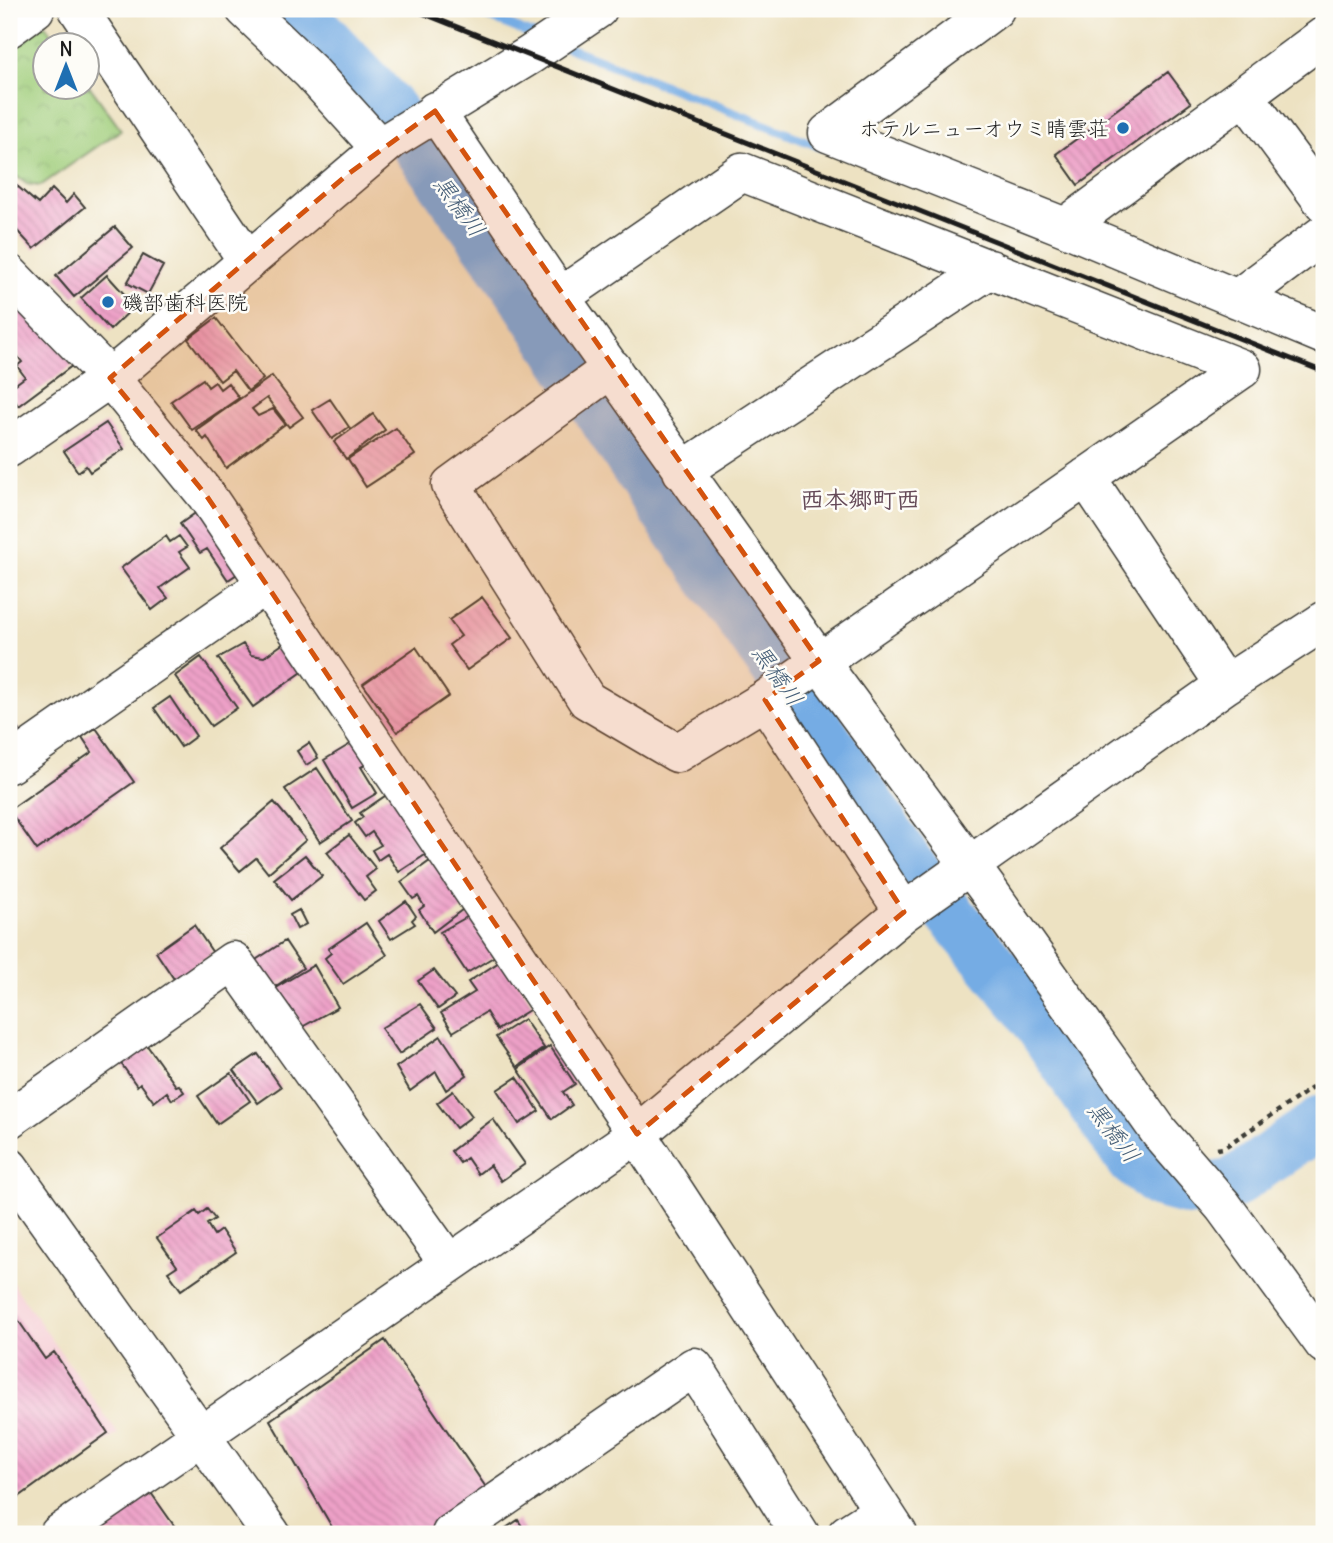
<svg xmlns="http://www.w3.org/2000/svg" width="1333" height="1543" font-family="Delius,'Klee One',sans-serif">
<style>
.built{fill:#f6cfd7}
.park{fill:url(#park-crowns);stroke:#5e754c;stroke-width:2}
.lines{fill:none;stroke-linecap:round;stroke-linejoin:round}
.stream{stroke:#75ace4;stroke-width:9}
.river{stroke:#75ace4;stroke-width:51}
.building{fill:url(#building-back-hatch)}
.minor-casing{stroke:#3b3a35;stroke-width:41}
.path{stroke:#3b3a35;stroke-width:4.5;stroke-dasharray:5 5;stroke-linecap:butt}
.minor{stroke:#fff;stroke-width:38}
.rail{stroke:#1c1c1c;stroke-width:5}
.marked{fill:#d4530e;fill-opacity:0.2;stroke:#d4530e;stroke-width:5;stroke-dasharray:14 9;stroke-linejoin:round}
.poi-dot{fill:#1f6fb2;stroke:#fdfcf7;stroke-width:2.5}
.labels{text-anchor:middle;dominant-baseline:central;stroke-width:5;stroke-linejoin:round;paint-order:stroke}
.poi-label{font-size:21px;fill:#1c1c1c;stroke:#fdfcf7;text-anchor:end}
.water-label{font-size:23px;font-style:italic;fill:#445d76;stroke:#fdfcf7}
.quarter-label{font-size:24px;font-weight:bold;fill:#654a58;stroke:#fdfcf7}
</style>
<defs>
<pattern id="park-crowns" width="20" height="18" patternUnits="userSpaceOnUse" patternTransform="scale(1.75)"><rect width="20" height="18" fill="#a0ce7c"/><path d="M2 6a3 3 0 1 1 6 0M12 15a3 3 0 1 1 6 0" fill="none" stroke="#89b06b"/></pattern>
<pattern id="building-back-hatch" width="6" height="6" patternUnits="userSpaceOnUse" patternTransform="scale(1.75)"><rect width="6" height="6" fill="#eda0c7"/><path d="M-1 5l2 2M0 0l6 6M5-1l2 2" fill="none" stroke="#cb89aa"/></pattern>
</defs>
<rect width="100%" height="100%" fill="#fdfcf7"/>
<filter id="ink" filterUnits="userSpaceOnUse"><feTurbulence type="fractalNoise" baseFrequency=".0143" numOctaves="2"/><feDisplacementMap in="SourceGraphic" scale="14" xChannelSelector="R" yChannelSelector="G"/><feConvolveMatrix kernelMatrix="1 2 1 2 8 2 1 2 1" color-interpolation-filters="sRGB"/></filter>
<filter id="wash" filterUnits="userSpaceOnUse"><feTurbulence type="fractalNoise" baseFrequency=".00686" numOctaves="4" result="noise"/><feDisplacementMap in="SourceGraphic" scale="28" xChannelSelector="R" yChannelSelector="G"/><feGaussianBlur stdDeviation="1.57" result="paint"/><feColorMatrix in="noise" values="0 0 0 0 0 0 0 0 0 0 0 0 0 0 0 0 0 1.4 0 .05"/><feComposite in="paint" operator="in"/></filter>
<g filter="url(#wash)">
<rect width="100%" height="100%" fill="#ede2c2"/>
<path class="built" d="M 9,1278 L 118,1434 L 9,1504 Z"/>
<path class="park" d="M 45,25 L 60,45 L 46,46 L 46,88 L 88,88 L 88,84 L 121,130 L 40,186 L 27,184 L 9,171 L 9,41 Z"/>
<g class="lines">
<path class="stream" d="M 470,9 L 538,37
M 564,46 L 821,147"/>
<path class="river" d="M 297,9 L 389,107 L 515,283 L 664,510 L 830,745 L 908,863 L 1028,1008 L 1129,1158 L 1158,1182 L 1192,1191 L 1232,1184 L 1324,1120"/>
</g>
<g id="blocks">
<path class="building" d="M 1168,72 L 1191,103 L 1078,185 L 1056,154 Z
M 9,179 L 38,204 L 52,189 L 66,203 L 74,194 L 85,207 L 34,249 L 9,222 Z
M 115,227 L 133,248 L 74,297 L 56,276 Z
M 143,255 L 163,266 L 148,294 L 127,283 Z
M 107,275 L 135,306 L 110,330 L 81,298 Z
M 9,287 L 73,365 L 18,406 L 9,389 L 25,377 L 17,366 L 22,362 L 9,345 Z
M 216,318 L 263,379 L 248,391 L 233,371 L 220,381 L 188,339 Z
M 272,376 L 303,417 L 289,427 L 267,398 L 252,409 L 258,416 L 273,409 L 285,424 L 226,468 L 207,437 L 204,440 L 196,430 Z
M 203,379 L 208,387 L 215,382 L 220,389 L 228,383 L 239,398 L 192,430 L 171,401 Z
M 330,399 L 349,427 L 332,439 L 312,410 Z
M 373,414 L 385,430 L 346,459 L 334,442 Z
M 106,423 L 124,449 L 90,472 L 86,466 L 78,472 L 64,451 Z
M 396,428 L 415,455 L 366,487 L 348,459 Z
M 204,507 L 246,568 L 228,580 L 207,549 L 200,553 L 180,524 Z
M 166,536 L 170,542 L 179,536 L 187,547 L 179,552 L 190,567 L 160,588 L 168,598 L 152,610 L 121,568 Z
M 482,597 L 512,638 L 467,670 L 449,645 L 461,636 L 449,620 Z
M 284,643 L 305,670 L 253,707 L 218,658 L 243,644 L 251,655 L 264,657 Z
M 416,647 L 449,696 L 397,732 L 363,684 Z
M 201,657 L 237,708 L 211,726 L 175,676 Z
M 170,697 L 196,736 L 181,747 L 154,708 Z
M 9,716 L 20,732 L 9,740 Z
M 96,728 L 134,782 L 37,850 L 9,810 L 92,752 L 82,737 Z
M 357,740 L 371,762 L 361,767 L 377,793 L 352,808 L 324,760 Z
M 309,743 L 318,758 L 306,765 L 297,751 Z
M 317,768 L 352,821 L 320,842 L 285,789 Z
M 391,792 L 431,851 L 399,872 L 387,854 L 378,860 L 372,850 L 381,845 L 372,832 L 365,837 L 355,823 L 363,817 L 360,813 Z
M 274,802 L 306,840 L 268,873 L 256,858 L 240,871 L 220,848 Z
M 349,835 L 376,869 L 366,877 L 376,891 L 364,900 L 327,852 Z
M 305,855 L 322,876 L 291,900 L 274,879 Z
M 434,858 L 467,906 L 433,932 L 419,910 L 424,906 L 418,896 L 413,899 L 401,882 Z
M 406,901 L 416,916 L 412,920 L 415,924 L 391,939 L 379,921 Z
M 299,910 L 306,924 L 297,929 L 290,915 Z
M 474,913 L 500,953 L 467,973 L 440,932 Z
M 366,923 L 387,955 L 343,984 L 325,958 L 331,953 L 328,949 Z
M 194,925 L 213,953 L 174,979 L 156,952 Z
M 285,941 L 303,968 L 270,990 L 251,963 Z
M 504,959 L 534,1007 L 497,1030 L 486,1012 L 453,1032 L 441,1013 L 475,992 L 468,982 Z
M 314,965 L 338,1007 L 302,1027 L 290,1007 L 284,1010 L 272,990 Z
M 434,970 L 455,997 L 438,1009 L 418,981 Z
M 420,1004 L 437,1028 L 399,1054 L 381,1028 Z
M 524,1019 L 544,1048 L 517,1067 L 496,1037 Z
M 441,1036 L 467,1075 L 446,1090 L 436,1072 L 410,1091 L 396,1067 Z
M 146,1044 L 176,1086 L 179,1085 L 184,1092 L 172,1100 L 167,1092 L 154,1102 L 140,1083 L 137,1086 L 120,1062 Z
M 550,1046 L 575,1084 L 563,1092 L 572,1105 L 552,1119 L 518,1069 Z
M 258,1054 L 281,1087 L 258,1103 L 234,1070 Z
M 231,1073 L 250,1101 L 217,1124 L 198,1096 Z
M 517,1077 L 539,1111 L 519,1124 L 497,1090 Z
M 453,1091 L 472,1116 L 456,1128 L 437,1103 Z
M 493,1119 L 525,1164 L 501,1181 L 490,1165 L 478,1174 L 467,1158 L 460,1163 L 451,1151 Z
M 207,1209 L 215,1219 L 207,1224 L 214,1235 L 221,1230 L 236,1252 L 181,1290 L 168,1272 L 177,1266 L 157,1238 L 196,1211 L 199,1215 Z
M 9,1307 L 45,1359 L 54,1352 L 108,1433 L 9,1504 Z
M 385,1340 L 494,1499 L 440,1534 L 336,1534 L 270,1420 Z
M 149,1490 L 180,1534 L 85,1534 Z
M 518,1520 L 527,1534 L 497,1534 Z"/>
</g>
</g>
<g filter="url(#ink)">
<use href="#blocks" fill-opacity="0" stroke="#3b3a35" stroke-width="2"/>
<g class="lines">
<g class="minor-casing">
<path id="minor" d="M 78,9 L 247,260
M 245,9 L 311,72 L 380,148
M 9,28 L 35,9
M 1244,95 L 1324,203
M 435,111 L 560,297 L 819,661 L 988,890 L 1160,1133 L 1223,1206 L 1324,1344
M 828,133 L 1065,227 L 1324,335
M 828,133 L 995,9
M 1065,227 L 1324,36
M 9,274 L 110,378 L 206,495 L 637,1134 L 898,1534
M 560,297 L 742,172 L 1242,369
M 1237,299 L 1324,234
M 612,368 L 451,485 L 587,700 L 677,753 L 765,700 L 1242,369
M 9,448 L 110,378 L 391,140 L 530,55 L 598,9
M 682,471 L 990,269
M 1086,477 L 1225,685
M 765,700 L 904,912
M 9,764 L 265,585
M 9,1119 L 233,961 L 449,1264
M 9,1167 L 271,1534
M 59,1534 L 637,1134 L 904,912 L 1225,685 L 1324,621
M 451,1534 L 694,1367 L 800,1534
M 847,1534 L 883,1511"/>
</g>
<path class="path" d="M 1217,1149 L 1223,1148 L 1324,1080"/>
<use href="#minor" class="minor"/>
<path class="rail" d="M 412,9 L 1324,372"/>
</g>
</g>
<path class="marked" d="M 435,111 L 819,661 L 765,700 L 904,912 L 637,1134 L 206,495 L 110,378 L 348,174 Z"/>
<g class="poi-dot">
<circle cx="1123" cy="128" r="7"/>
<circle cx="108" cy="302" r="7"/>
</g>
<g class="labels">
<g class="poi-label">
<text x="1109" y="128">ホテルニューオウミ晴雲荘</text>
<text x="122" y="302" text-anchor="start">磯部歯科医院</text>
</g>
<g class="water-label">
<text transform="translate(460 206) rotate(54)">黒橋川</text>
<text transform="translate(778 675) rotate(55)">黒橋川</text>
<text transform="translate(1114 1132) rotate(53)">黒橋川</text>
</g>
<g class="quarter-label">
<text x="860" y="499">西本郷町西</text>
</g>
</g>
<rect width="1333" height="1543" fill="none" stroke="#fdfcf7" stroke-width="35"/>
<g transform="translate(66 66)"><circle r="33" fill="#fdfcf7" stroke="#a3a29f" stroke-width="2"/>
<path d="M0-5L12 26L0 18L-12 26Z" fill="#1f6fb2"/>
<text y="-10" font-size="19" font-weight="bold" text-anchor="middle" fill="#1c1c1c">N</text>
</g>
</svg>
